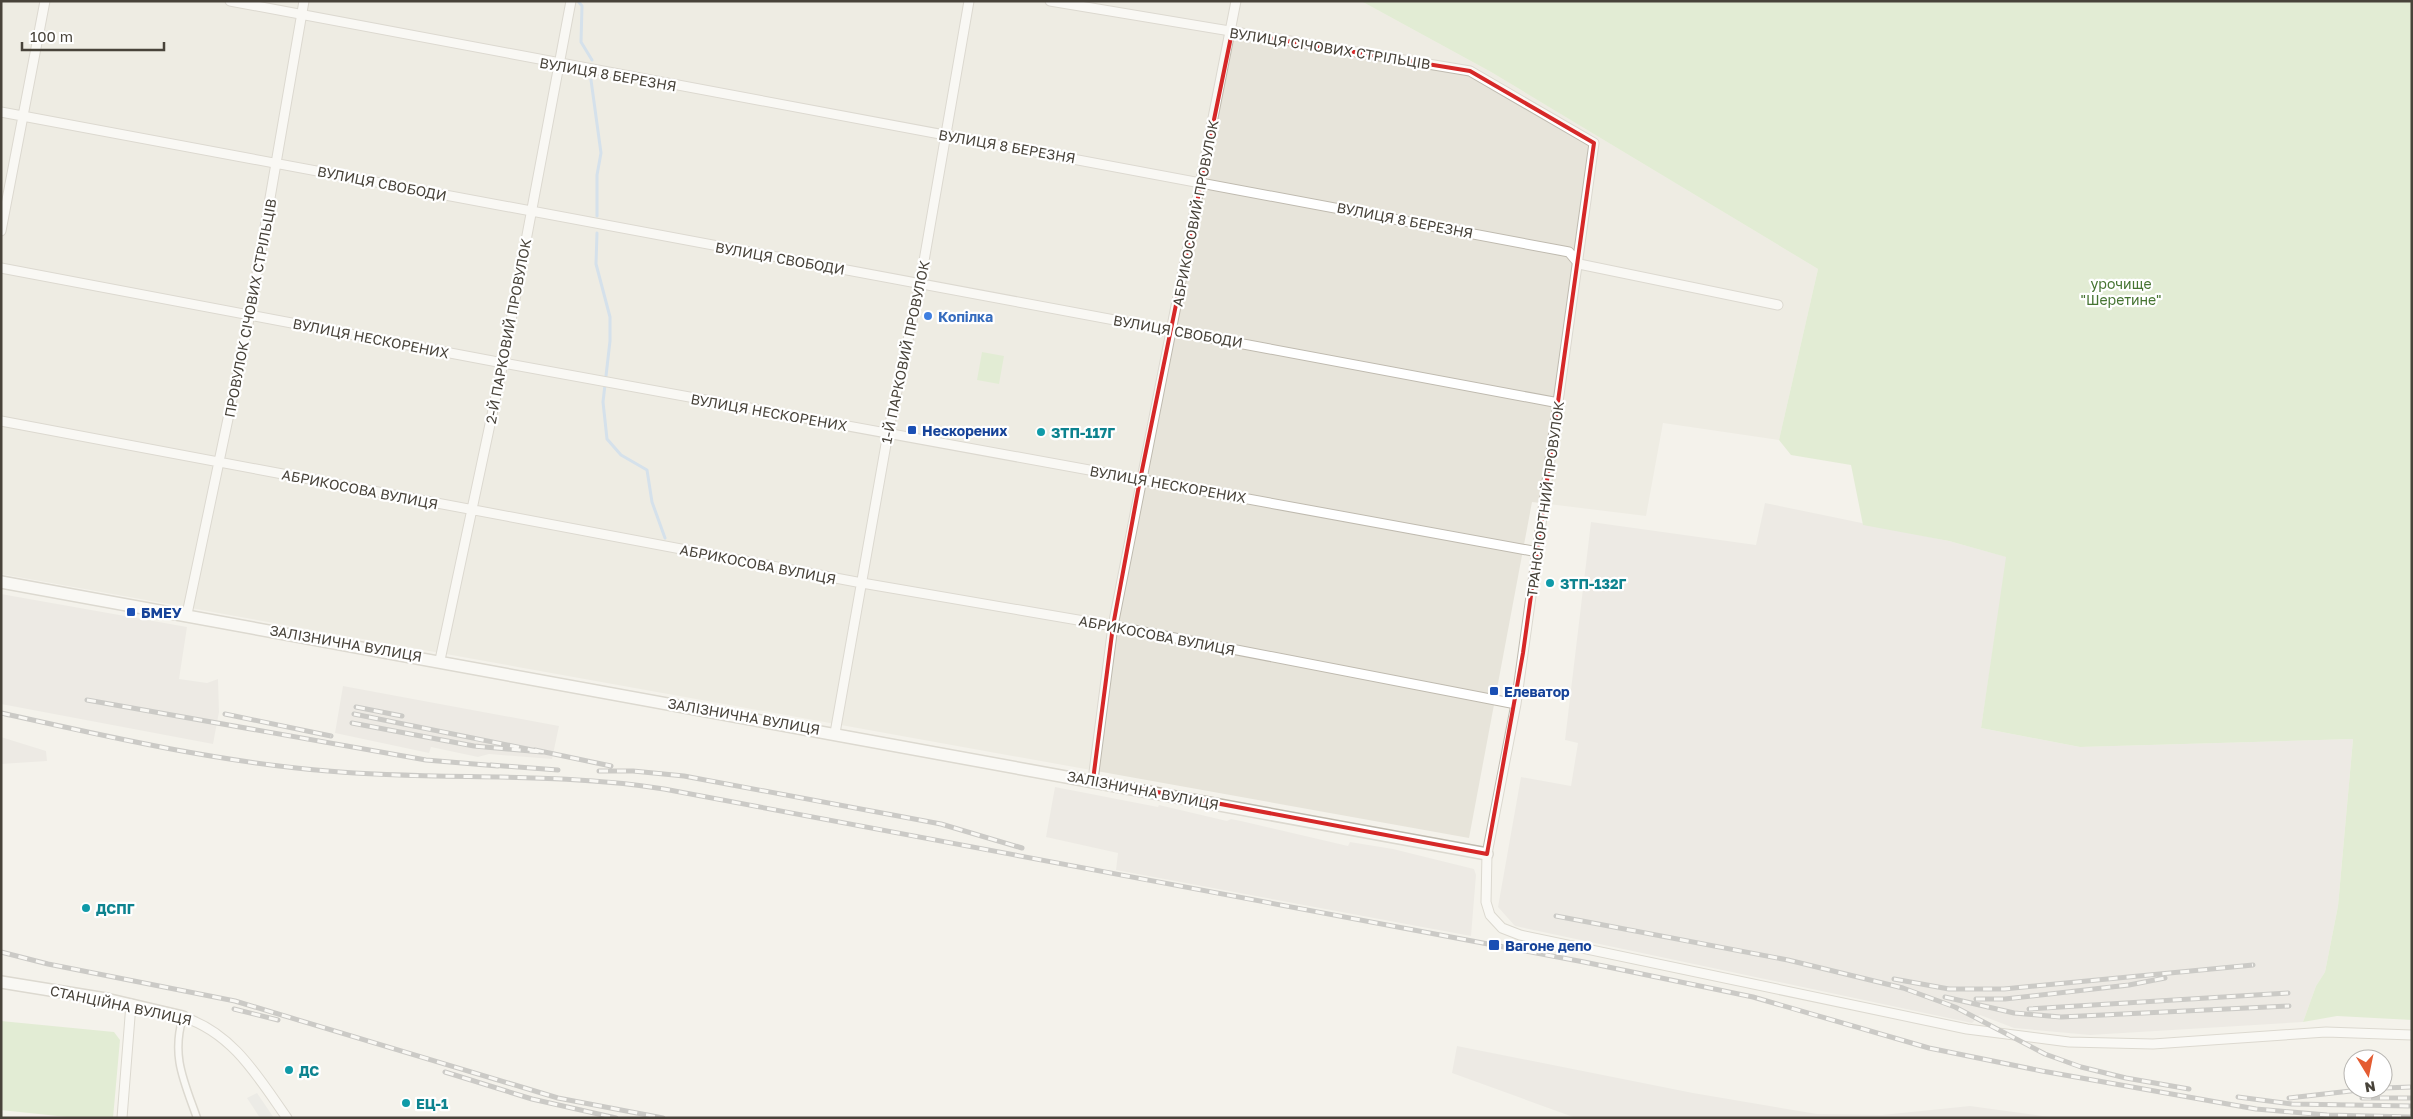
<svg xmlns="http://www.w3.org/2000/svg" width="2413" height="1119" font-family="'Golos Text',sans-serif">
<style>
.residential{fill:#e7e4da}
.industrial{fill:#e4e1dc}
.green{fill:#cde4b9}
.parking{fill:#e3e2df}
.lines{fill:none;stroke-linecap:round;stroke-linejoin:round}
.stream{stroke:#afccea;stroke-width:3}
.pedestrian-casing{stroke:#bfbaaf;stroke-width:9}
.minor-casing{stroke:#bfbaaf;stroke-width:11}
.tertiary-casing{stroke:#bfbaaf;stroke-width:14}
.pedestrian{stroke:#fff;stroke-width:6}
.minor{stroke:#fff;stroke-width:9}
.tertiary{stroke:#fff;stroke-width:11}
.rail-casing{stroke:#999;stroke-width:5}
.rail{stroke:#fff;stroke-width:3;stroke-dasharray:9;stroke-linecap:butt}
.marked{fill:none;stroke:#d62828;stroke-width:4;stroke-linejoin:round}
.shop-dot{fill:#3f7fe0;stroke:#fff;stroke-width:2}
.transit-dot{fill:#1a4fb4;stroke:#fff;stroke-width:2}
.culture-dot{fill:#0f9aa8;stroke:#fff;stroke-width:2}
.labels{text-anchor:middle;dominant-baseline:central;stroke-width:4.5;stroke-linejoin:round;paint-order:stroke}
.street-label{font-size:14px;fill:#48433a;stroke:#fff}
.park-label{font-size:14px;fill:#467432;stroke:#fff}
.shop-label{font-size:14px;font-weight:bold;fill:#366cbe;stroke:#fff;text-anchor:start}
.transit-label{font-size:14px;font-weight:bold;fill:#164399;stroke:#fff;text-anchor:start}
.culture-label{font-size:14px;font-weight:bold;fill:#0d838f;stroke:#fff;text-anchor:start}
</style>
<rect width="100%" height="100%" fill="#f4f2eb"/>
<path class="residential" d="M 1,1 L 1361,1 L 1491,72 L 1818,269 L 1779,440 L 1663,423 L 1646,516 L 1532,502 L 1469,838 L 1,574 Z"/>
<path class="industrial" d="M 1765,503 L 1949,541 L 2007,557 L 1981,728 L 2080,747 L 2353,739 L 2338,906 L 2325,972 L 2316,986 L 2303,1022 L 2090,1035 L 2014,1028 L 1980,1015 L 1972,1023 L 1515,926 L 1498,907 L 1521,777 L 1571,786 L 1578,743 L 1565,740 L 1591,522 L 1756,545 Z
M 1,594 L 187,627 L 179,679 L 207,683 L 218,679 L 219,712 L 213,744 L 1,704 Z
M 343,686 L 559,726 L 552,759 L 489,754 L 478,757 L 431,747 L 429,753 L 335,733 Z
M 1,737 L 46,751 L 47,761 L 1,764 Z
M 1055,787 L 1158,807 L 1159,805 L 1227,821 L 1231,819 L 1241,821 L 1348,846 L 1350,842 L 1393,849 L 1474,869 L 1476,875 L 1471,936 L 1116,870 L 1118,853 L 1046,837 Z
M 1457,1046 L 1693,1093 L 1817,1114 L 1882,1115 L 1970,1106 L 2057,1118 L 1576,1118 L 1452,1073 Z"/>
<path class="green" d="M 1361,1 L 2412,1 L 2412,1020 L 2337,1016 L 2303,1022 L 2316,986 L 2325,972 L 2338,906 L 2353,739 L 2080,747 L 1981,728 L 2006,557 L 1949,541 L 1863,525 L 1851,465 L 1791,455 L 1779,440 L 1818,269 L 1491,72 Z
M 982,352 L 1004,356 L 999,384 L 977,380 Z
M 1,1021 L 114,1032 L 120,1040 L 113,1118 L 76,1118 L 1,1110 Z"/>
<path class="parking" d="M 257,1093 L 274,1118 L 260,1118 L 247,1098 Z"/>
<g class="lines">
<path class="stream" d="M 578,1 L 582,6 L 581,42 L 592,60
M 591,80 L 601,153 L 597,175 L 597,216
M 597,233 L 596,264 L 610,317 L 610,341 L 603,402 L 607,439 L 621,455 L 647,470 L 652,502 L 665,538"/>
<g class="pedestrian-casing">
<path id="pedestrian" d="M 183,1017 C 171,1056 184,1081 197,1118"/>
</g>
<g class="minor-casing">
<path id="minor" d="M 230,1 C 676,86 1123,166 1569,252 L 1579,264 L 1778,305
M 1050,1 L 1470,71 L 1594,143 L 1516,704 L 1487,854 L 1486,902 L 1490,915 L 1502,928 L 1520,935 L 1967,1029 L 2069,1042 L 2153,1044 L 2326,1032 L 2412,1035
M 1,112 L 1559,403
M 1,231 L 45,1
M 1,268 L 503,363 L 1538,552
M 1,421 L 862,583 L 1113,626 L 1516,704
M 187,614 L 250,314 L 304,1
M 440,660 L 503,363 L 571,1
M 835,733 L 888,433 L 920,284 L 969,1
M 1093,780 L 1113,626 L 1236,1
M 183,1017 C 233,1033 258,1077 287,1118
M 122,1118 L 131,1004"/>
</g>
<g class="tertiary-casing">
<path id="tertiary" d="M 1,582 L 1487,854
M 1,982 L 106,999 L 183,1017"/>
</g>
<use href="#pedestrian" class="pedestrian"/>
<use href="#minor" class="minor"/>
<use href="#tertiary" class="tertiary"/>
<g class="rail-casing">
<path id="rail" d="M 87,700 L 426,760 L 498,766
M 356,707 L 402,716
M 1,713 C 109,737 218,762 328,771 C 440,781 553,771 664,789 L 1584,962 L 1753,997 L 1929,1048 L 2042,1071 L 2256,1109 L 2327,1115 L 2412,1117
M 225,714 L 331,736
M 352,723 L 474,746 L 542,752 L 354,714
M 535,750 L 611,766
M 491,765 L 558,770
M 599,771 L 633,771 L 684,776 L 941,824 L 1022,848
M 1556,916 L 1788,960 L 1903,988 L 1955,1007 L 2045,1054 L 2081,1067 L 2126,1078 L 2189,1089
M 1,952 L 48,964 L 235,1001 L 558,1098 L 663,1118
M 1894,979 L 1949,989 L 2004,989 L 2253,965
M 1945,997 L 2014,1013 L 2061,1017 L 2289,1006
M 1976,999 L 2005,999 L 2129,985 L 2165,978
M 234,1009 L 278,1020
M 2029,1009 L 2288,993
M 445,1072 L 532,1099 L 616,1118
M 2383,1088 L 2412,1087
M 2238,1097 L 2292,1104 L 2412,1106
M 2289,1098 L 2368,1089
M 2362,1098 L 2412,1098"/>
</g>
<use href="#rail" class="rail"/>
</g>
<path d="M0 0H2413V1119H0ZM 1232,32 L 1470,71 L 1594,143 L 1523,653 L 1487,854 L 1093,780 L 1113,626 L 1140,480 Z" fill="#f4f2eb" fill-opacity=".55" fill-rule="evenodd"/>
<path class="marked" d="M 1232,32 L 1470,71 L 1594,143 L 1523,653 L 1487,854 L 1093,780 L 1113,626 L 1140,480 Z"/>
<circle class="shop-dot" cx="928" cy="316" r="5"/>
<g class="transit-dot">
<rect x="907" y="425" width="10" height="10" rx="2.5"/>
<rect x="126" y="607" width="10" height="10" rx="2.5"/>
<rect x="1489" y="686" width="10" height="10" rx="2.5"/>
<rect x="1488" y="939" width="12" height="12" rx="2.5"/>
</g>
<g class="culture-dot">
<circle cx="1041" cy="432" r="5"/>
<circle cx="1550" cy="583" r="5"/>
<circle cx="86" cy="908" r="5"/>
<circle cx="289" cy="1070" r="5"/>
<circle cx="406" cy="1103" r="5"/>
</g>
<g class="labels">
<g class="street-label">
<text transform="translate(1330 48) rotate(9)">ВУЛИЦЯ СІЧОВИХ СТРІЛЬЦІВ</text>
<text transform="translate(608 74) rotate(10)">ВУЛИЦЯ 8 БЕРЕЗНЯ</text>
<text transform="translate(1007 146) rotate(10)">ВУЛИЦЯ 8 БЕРЕЗНЯ</text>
<text transform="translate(382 183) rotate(11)">ВУЛИЦЯ СВОБОДИ</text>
<text transform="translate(1195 213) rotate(-79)">АБРИКОСОВИЙ ПРОВУЛОК</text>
<text transform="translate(1405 220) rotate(11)">ВУЛИЦЯ 8 БЕРЕЗНЯ</text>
<text transform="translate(780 258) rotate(10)">ВУЛИЦЯ СВОБОДИ</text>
<text transform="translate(250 308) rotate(-79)">ПРОВУЛОК СІЧОВИХ СТРІЛЬЦІВ</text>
<text transform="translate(508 331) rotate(-79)">2-Й ПАРКОВИЙ ПРОВУЛОК</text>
<text transform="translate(1178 331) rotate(10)">ВУЛИЦЯ СВОБОДИ</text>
<text transform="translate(371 338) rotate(11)">ВУЛИЦЯ НЕСКОРЕНИХ</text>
<text transform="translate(905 352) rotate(-78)">1-Й ПАРКОВИЙ ПРОВУЛОК</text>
<text transform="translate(769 412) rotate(10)">ВУЛИЦЯ НЕСКОРЕНИХ</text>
<text transform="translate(1168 484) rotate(10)">ВУЛИЦЯ НЕСКОРЕНИХ</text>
<text transform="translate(360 489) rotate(11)">АБРИКОСОВА ВУЛИЦЯ</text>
<text transform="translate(1545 499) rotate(-82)">ТРАНСПОРТНИЙ ПРОВУЛОК</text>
<text transform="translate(758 564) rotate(11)">АБРИКОСОВА ВУЛИЦЯ</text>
<text transform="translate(1157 635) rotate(11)">АБРИКОСОВА ВУЛИЦЯ</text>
<text transform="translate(346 643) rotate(10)">ЗАЛІЗНИЧНА ВУЛИЦЯ</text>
<text transform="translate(744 716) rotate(10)">ЗАЛІЗНИЧНА ВУЛИЦЯ</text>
<text transform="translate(1143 790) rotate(11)">ЗАЛІЗНИЧНА ВУЛИЦЯ</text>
<text transform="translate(121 1005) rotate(12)">СТАНЦІЙНА ВУЛИЦЯ</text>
</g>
<g class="park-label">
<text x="2121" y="283">урочище<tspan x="2121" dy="16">"Шеретине"</tspan></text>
</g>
<g class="shop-label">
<text x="938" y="316">Копілка</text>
</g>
<g class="transit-label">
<text x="922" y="430">Нескорених</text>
<text x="141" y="612">БМЕУ</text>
<text x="1504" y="691">Елеватор</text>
<text x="1505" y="945">Вагоне депо</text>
</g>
<g class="culture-label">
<text x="1051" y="432">ЗТП-117Г</text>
<text x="1560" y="583">ЗТП-132Г</text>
<text x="96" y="908">ДСПГ</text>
<text x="299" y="1070">ДС</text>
<text x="416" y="1103">ЕЦ-1</text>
</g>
</g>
<rect width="2413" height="1119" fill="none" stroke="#48433a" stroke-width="5"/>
<g transform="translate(2368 1074) rotate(170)"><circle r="24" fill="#ffffff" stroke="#b6b4b0"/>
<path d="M0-4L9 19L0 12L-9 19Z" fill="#e45c32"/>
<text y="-8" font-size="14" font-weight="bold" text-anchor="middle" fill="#48433a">N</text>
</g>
<path d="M22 42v8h142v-8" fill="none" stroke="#48433a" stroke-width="2.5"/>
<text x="30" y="42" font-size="15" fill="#48433a" stroke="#ffffff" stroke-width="4" paint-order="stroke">100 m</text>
</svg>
